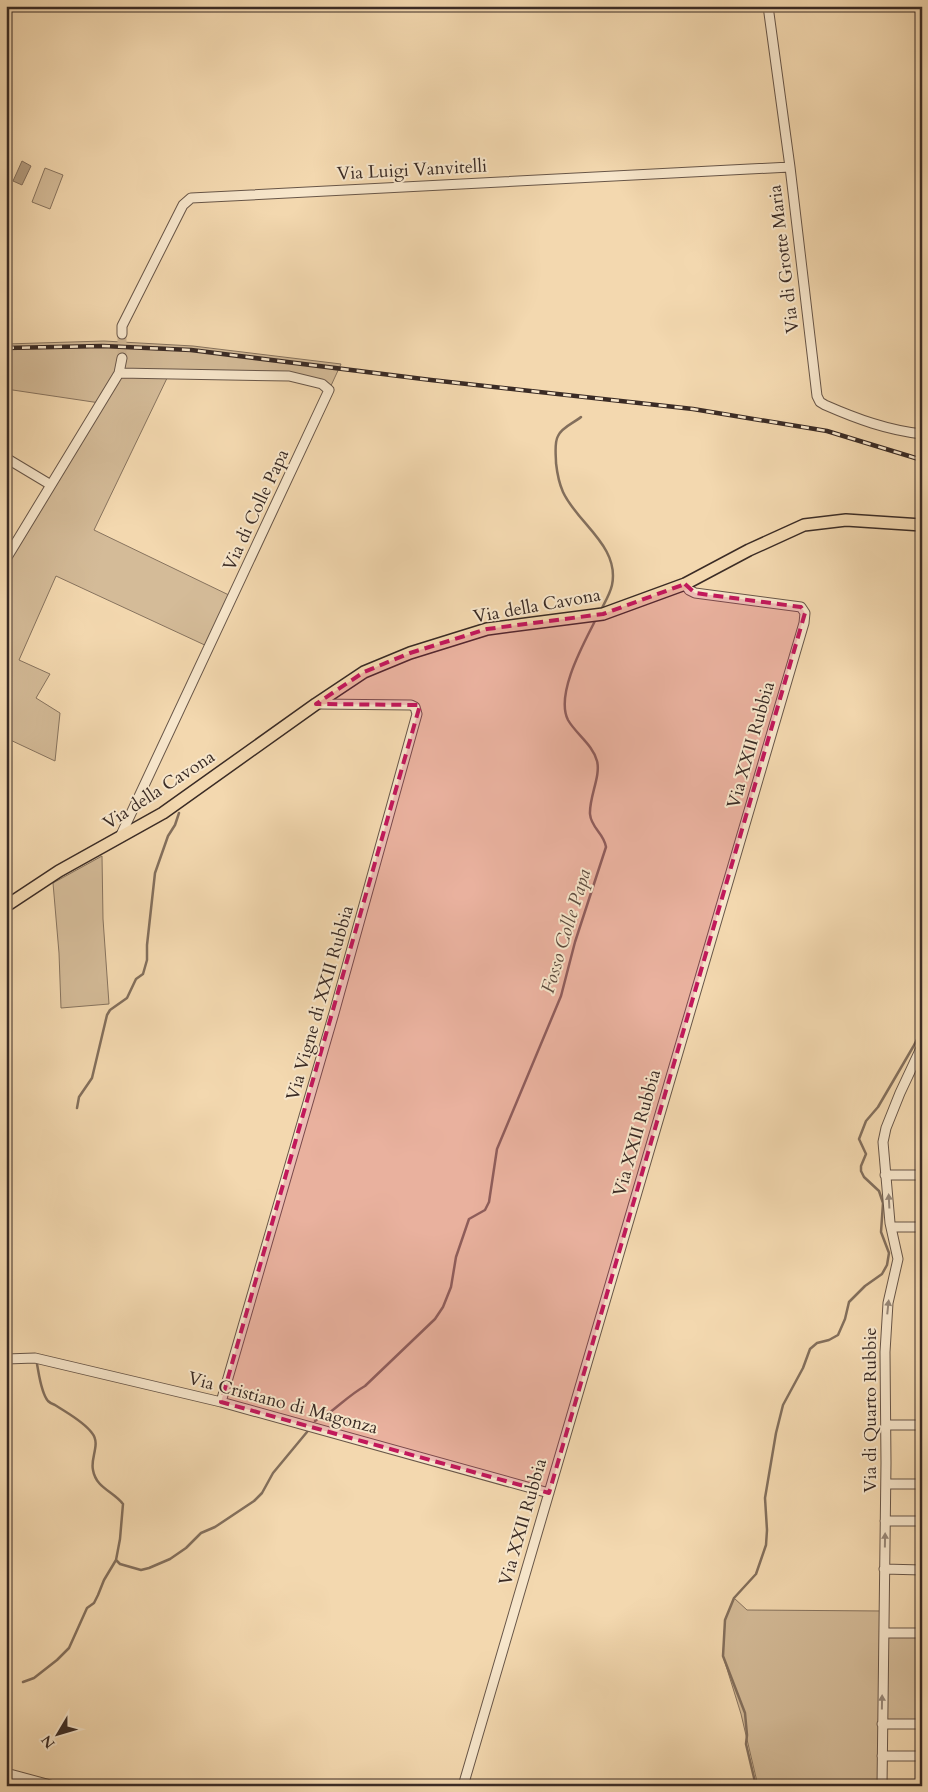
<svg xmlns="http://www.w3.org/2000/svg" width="928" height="1792" font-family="Cardo,serif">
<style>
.green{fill:#d4bb98;stroke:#87735e}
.water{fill:#b49d80;stroke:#836f5c}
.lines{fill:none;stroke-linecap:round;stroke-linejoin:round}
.stream{stroke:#836f5c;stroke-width:2.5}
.minor-tunnel{stroke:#ceb593;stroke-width:9;stroke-dasharray:9 4.5;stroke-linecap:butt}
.minor-casing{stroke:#685648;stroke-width:11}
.major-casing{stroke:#3a2b25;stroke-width:14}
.minor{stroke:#f7e6cb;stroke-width:9}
.major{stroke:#f3d8af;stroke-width:11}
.rail-casing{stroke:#3a2b25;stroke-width:4.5}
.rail{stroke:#f7e6cb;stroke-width:2.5;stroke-dasharray:8;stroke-linecap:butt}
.oneway{fill:#988878}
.marked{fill:#c2185b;fill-opacity:0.2;stroke:#c2185b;stroke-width:4;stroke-dasharray:10 6;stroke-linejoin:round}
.labels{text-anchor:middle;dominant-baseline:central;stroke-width:4;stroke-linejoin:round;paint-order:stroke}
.street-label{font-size:18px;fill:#3a2b25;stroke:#f7e6cb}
.water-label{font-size:19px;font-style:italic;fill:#5f4d40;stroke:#f7e6cb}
</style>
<rect width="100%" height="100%" fill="#f3d8af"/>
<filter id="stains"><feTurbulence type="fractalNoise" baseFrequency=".004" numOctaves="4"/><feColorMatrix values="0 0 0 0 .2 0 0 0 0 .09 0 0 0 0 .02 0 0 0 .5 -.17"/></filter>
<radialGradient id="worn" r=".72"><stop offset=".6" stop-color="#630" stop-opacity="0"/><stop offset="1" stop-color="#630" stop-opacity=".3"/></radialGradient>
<path class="green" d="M 45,168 L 63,175 L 50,209 L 32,202 Z
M 104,341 L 193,346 L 341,364 L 329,390 L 289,376 L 169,374 L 94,530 L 233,597 L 209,647 L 56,576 L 19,660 L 50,674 L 36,698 L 60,713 L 55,761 L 6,738 L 6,559 L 100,403 L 6,389 L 6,344 Z
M 102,856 L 103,919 L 109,1004 L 61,1008 L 59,953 L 53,883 Z
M 734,1598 L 747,1610 L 884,1611 L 884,1633 L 922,1633 L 922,1724 L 882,1724 L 882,1786 L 758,1786 L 741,1714 L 723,1656 L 725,1620 Z"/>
<path class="water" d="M 22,161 L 31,166 L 22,185 L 13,181 Z"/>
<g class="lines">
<path class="stream" d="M 581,417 C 574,423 562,427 558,436 C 554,443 556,455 556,463 C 557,472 559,483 563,492 C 577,523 620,546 612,585 C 610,594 605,602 601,610
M 77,1108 L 79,1097 L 92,1078 L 107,1015 L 110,1010 L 127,998 L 136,979 L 143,974 L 147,960 L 147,945 L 155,873 L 168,836 L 175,825 L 179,813
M 315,1421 C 319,1417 324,1416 329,1413 C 341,1404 351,1394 365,1386 L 435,1319 L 443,1307 L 451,1287 L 456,1257 L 469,1219 L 485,1210 L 489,1202 L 497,1149 L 561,996 L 575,942 L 606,847 C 604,833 591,828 590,814 C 589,797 601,776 597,761 C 593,745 576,734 568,720 C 555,694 584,643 596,619
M 116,1560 L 120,1564 L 141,1570 L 149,1568 L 170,1559 L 186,1548 L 201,1533 L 215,1527 L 254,1501 L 262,1493 L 273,1473 L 307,1432
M 23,1682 L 34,1678 L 57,1660 L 69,1648 L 87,1608 L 94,1603 L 98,1595 L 104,1580 L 116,1560 L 120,1539 L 123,1504 C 113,1491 96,1488 93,1470 C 90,1458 101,1444 92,1433 C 83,1421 67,1413 55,1405 C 52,1404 50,1403 48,1401 C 41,1393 39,1374 37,1364
M 756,1786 L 746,1744 L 747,1735 L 745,1713 L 723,1656 L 725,1620 L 734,1598 L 756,1574 L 766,1545 L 767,1530 L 765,1498 L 776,1433 L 783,1405 L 803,1368 L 810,1349 L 817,1343 L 829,1340 L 838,1335 L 845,1319 L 849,1302 L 865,1286 L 882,1274 L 887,1265 L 889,1253 L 881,1232 L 883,1203 L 879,1191 L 864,1177 L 861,1171 L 861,1166 L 866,1154 L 859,1139 L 866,1121 L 878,1107 L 913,1047 L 922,1030"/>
<path class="minor-tunnel" d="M 122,334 L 122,358"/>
<g class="minor-casing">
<path id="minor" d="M 768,6 L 790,167 L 817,396 L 820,402 L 825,405 C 857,419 887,430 922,434
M 122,334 L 122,326 L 183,205 L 191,198 L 790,167
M 119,373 L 289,376 L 322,384 L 329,390 L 120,837
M 6,458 L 51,485
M 6,559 L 119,373 L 122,358
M 885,1175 L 922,1175
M 891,1227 L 922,1227
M 6,1359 L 35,1358 L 221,1402 L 549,1493
M 221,1402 L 334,1013 L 417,714 L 415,707 L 411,705 L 316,704
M 886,1425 L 922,1425
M 886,1484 L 922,1484
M 885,1521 L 922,1521
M 884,1569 L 922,1570
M 884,1633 L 922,1633
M 882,1724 L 922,1724
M 882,1756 L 922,1756
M 6,1773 L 54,1786
M 8,1786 L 8,1773
M 463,1786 L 804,623 L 805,613 L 801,607 L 695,593 L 689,590 L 685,584
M 882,1786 L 886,1463 L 885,1352 L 888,1303 L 898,1259 L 890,1223 L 883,1142 L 886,1128 L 900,1093 L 922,1046"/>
</g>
<g class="major-casing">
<path id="major" d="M 6,906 L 59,871 L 163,813 L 316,704 L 364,672 L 410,653 L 487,629 L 603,614 L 685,584 L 749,550 L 804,525 L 846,520 L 922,525"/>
</g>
<use href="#minor" class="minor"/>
<use href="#major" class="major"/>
<g class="rail-casing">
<path id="rail" d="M 6,348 L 103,346 L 191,350 L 431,380 L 693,409 L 827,431 L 922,460"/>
</g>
<use href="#rail" class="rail"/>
</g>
<defs><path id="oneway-solid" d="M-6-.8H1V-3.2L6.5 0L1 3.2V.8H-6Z" transform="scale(1.25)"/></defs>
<g class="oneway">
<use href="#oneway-solid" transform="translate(889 1201) rotate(-93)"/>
<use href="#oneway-solid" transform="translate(888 1307) rotate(-84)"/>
<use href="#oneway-solid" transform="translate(885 1540) rotate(-89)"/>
<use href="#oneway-solid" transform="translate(882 1702) rotate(-89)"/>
</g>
<path class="marked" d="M 685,584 L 695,593 L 801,607 L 805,613 L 549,1493 L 221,1402 L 420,705 L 316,704 L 364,672 L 410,653 L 487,629 L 603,614 Z"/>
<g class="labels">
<g class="street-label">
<text transform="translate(412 170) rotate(-3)">Via Luigi Vanvitelli</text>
<text transform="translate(784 259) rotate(-97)">Via di Grotte Maria</text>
<text transform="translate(256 510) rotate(-65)">Via di Colle Papa</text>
<text transform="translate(537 606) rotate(-10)">Via della Cavona</text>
<text transform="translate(751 745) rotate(-74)">Via XXII Rubbia</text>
<text transform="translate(159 790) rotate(-33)">Via della Cavona</text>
<text transform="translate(320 1003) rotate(-74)">Via Vigne di XXII Rubbia</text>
<text transform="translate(637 1133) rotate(-74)">Via XXII Rubbia</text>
<text transform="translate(283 1403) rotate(15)">Via Cristiano di Magonza</text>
<text transform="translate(870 1410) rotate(-90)">Via di Quarto Rubbie</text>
<text transform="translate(523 1522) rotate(-74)">Via XXII Rubbia</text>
</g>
<g class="water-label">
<text transform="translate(566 931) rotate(-73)">Fosso Colle Papa</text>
</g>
</g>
<rect width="928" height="1792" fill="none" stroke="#f3d8af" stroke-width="25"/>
<rect x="8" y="8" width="913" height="1777" fill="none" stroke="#3a2b25" stroke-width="2.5"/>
<rect x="12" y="12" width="903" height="1767" fill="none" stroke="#3a2b25"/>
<g transform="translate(58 1734) rotate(232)" stroke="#f7e6cb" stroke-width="4" paint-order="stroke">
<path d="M0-4L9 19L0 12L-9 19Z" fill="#3a2b25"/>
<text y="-8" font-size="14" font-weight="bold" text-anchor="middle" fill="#3a2b25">N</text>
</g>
<rect width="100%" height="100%" filter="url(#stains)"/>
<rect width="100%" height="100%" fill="url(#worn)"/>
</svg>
